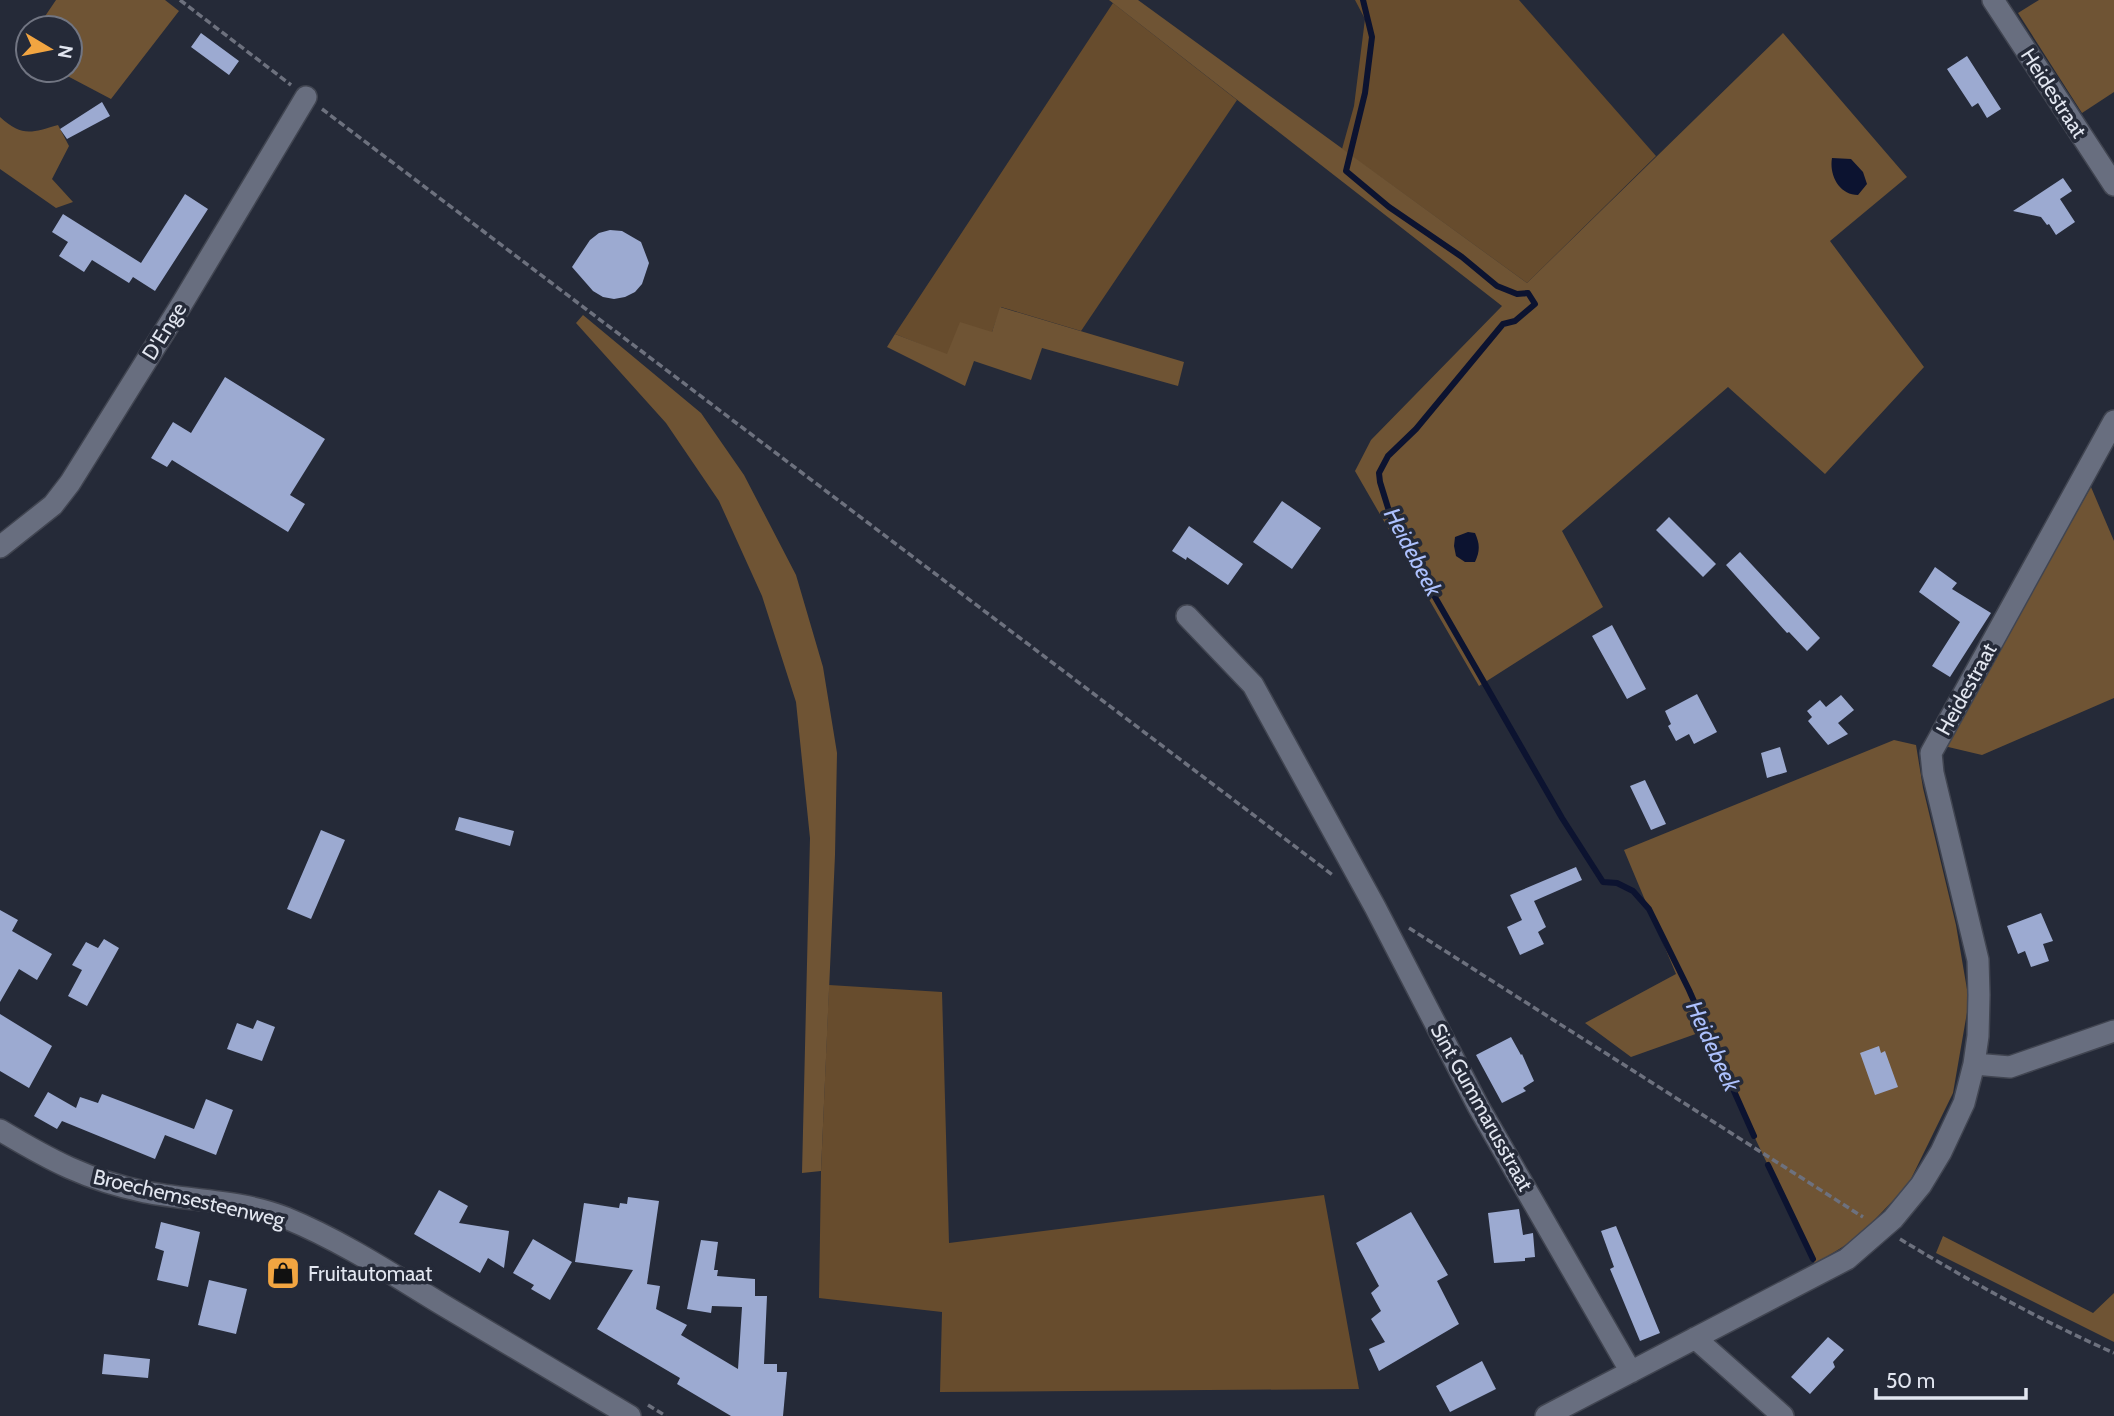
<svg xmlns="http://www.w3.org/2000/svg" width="2114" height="1416" font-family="Cabin,sans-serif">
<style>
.green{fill:#674c2d}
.forest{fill:#6f5434}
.water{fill:#0c1330}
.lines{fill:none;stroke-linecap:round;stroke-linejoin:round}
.stream{stroke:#0c1330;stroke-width:6}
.building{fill:#9caad1}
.minor-casing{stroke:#414551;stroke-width:24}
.path{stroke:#6d717e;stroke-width:3.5;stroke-dasharray:7 3.5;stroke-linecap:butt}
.minor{stroke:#686e7f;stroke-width:21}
.labels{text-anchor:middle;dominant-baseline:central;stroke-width:7;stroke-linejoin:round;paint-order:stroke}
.street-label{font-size:21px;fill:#e2e6f0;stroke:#252a38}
.poi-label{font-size:21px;fill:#e2e6f0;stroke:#252a38;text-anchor:start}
.water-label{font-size:23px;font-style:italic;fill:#adc1fe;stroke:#252a38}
</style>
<rect width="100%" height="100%" fill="#252a38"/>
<path class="green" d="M 1355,0 L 1519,0 L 1656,156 L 1527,283 L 1342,149 L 1354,106 L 1365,19 Z
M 1113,3 L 1237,100 L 1081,331 L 1001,307 L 992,332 L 947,355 L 895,334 Z
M 829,985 L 942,992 L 949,1243 L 1324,1195 L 1359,1389 L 940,1392 L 942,1312 L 819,1298 L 821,1171 Z"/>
<path class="forest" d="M 56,0 L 165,0 L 179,11 L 111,99 L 56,70 L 70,70 L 70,28 L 37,28 Z
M 1109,0 L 1138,0 L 1527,283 L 1783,33 L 1907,177 L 1830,241 L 1924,367 L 1825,474 L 1728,387 L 1562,531 L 1603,607 L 1479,686 L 1355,471 L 1371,440 L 1502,306 Z
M 2039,0 L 2114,0 L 2114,92 L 2082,113 L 2018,13 Z
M 0,117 C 22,137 31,133 58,125 L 69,146 L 52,179 L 73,202 L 56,208 L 0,169 Z
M 1000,307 L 1184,362 L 1178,386 L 1042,348 L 1031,380 L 974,361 L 965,386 L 887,347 L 895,334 L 947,354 L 960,322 L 992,332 Z
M 583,315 L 701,413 L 744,475 L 796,575 L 823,667 L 837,753 L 835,855 L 821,1171 L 802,1173 L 810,838 L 796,702 L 762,596 L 719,501 L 666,423 L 576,323 Z
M 2091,487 L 2114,541 L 2114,698 L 1982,755 L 1944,746 Z
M 1894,740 L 1916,745 L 1923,788 L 1956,925 L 1969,1001 L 1953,1093 L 1908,1185 L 1857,1238 L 1815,1264 L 1704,1031 L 1631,1057 L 1585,1023 L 1676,974 L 1624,850 Z
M 1943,1236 L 2093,1313 L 2114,1293 L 2114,1342 L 1936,1253 Z"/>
<path class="water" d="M 1832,158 L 1851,159 L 1863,172 L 1867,184 L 1858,195 C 1839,195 1829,175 1832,158 Z
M 1468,532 L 1475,533 C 1480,544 1480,551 1475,562 L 1465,562 L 1456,556 L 1454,546 L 1455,537 Z"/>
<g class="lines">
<path class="stream" d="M 1363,0 L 1372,37 L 1365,93 L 1346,171 L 1389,207 L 1462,257 L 1497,286 L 1517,294 L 1528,293 L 1535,304 L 1515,321 L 1503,324 L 1416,429 L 1388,456 L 1379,473 L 1380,482 L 1393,524 L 1562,818 L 1603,882 L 1617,883 L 1633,891 L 1649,909 L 1689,990 L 1754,1136
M 1768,1165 L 1813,1259"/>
</g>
<path class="building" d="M 201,33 L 239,61 L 229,75 L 191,47 Z
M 1967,56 L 2001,109 L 1987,118 L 1978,103 L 1972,107 L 1947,69 Z
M 102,102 L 110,116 L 67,139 L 60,129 Z
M 2063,178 L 2072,191 L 2060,199 L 2075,222 L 2056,235 L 2049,224 L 2047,225 L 2041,217 L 2013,211 Z
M 185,194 L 208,209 L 155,291 L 133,277 L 129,283 L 92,260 L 84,272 L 59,256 L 68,242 L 52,232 L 63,214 L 141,263 Z
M 610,230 L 622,231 L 641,242 L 649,263 L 642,284 L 635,292 L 625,297 L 614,299 L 603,297 L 593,291 L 572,267 L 590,240 L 599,233 Z
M 225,377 L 325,439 L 290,495 L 305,504 L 288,532 L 172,460 L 167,467 L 151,458 L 173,422 L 191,433 Z
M 1282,501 L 1321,528 L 1292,569 L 1253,542 Z
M 1669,517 L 1716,564 L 1703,577 L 1656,530 Z
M 1189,526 L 1243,564 L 1228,585 L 1187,557 L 1186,560 L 1172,551 Z
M 1740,552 L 1820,638 L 1807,651 L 1789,632 L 1787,633 L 1726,565 Z
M 1935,567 L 1957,583 L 1952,589 L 1991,613 L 1950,677 L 1932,666 L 1960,622 L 1919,592 Z
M 1612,625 L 1646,689 L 1627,699 L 1592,636 Z
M 1697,694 L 1717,732 L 1694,744 L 1689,734 L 1676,741 L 1668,726 L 1671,724 L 1665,711 Z
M 1841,695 L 1854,710 L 1838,723 L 1848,734 L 1828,745 L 1808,721 L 1812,717 L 1807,711 L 1820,700 L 1826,707 Z
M 1780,747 L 1787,772 L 1767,778 L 1761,753 Z
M 1645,780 L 1666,824 L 1651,830 L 1630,786 Z
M 459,817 L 514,831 L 510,846 L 455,830 Z
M 321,830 L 345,840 L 311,919 L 287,909 Z
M 1576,867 L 1582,880 L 1534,901 L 1546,927 L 1538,932 L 1544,944 L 1520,955 L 1507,927 L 1522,920 L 1510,895 Z
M 0,910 L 18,920 L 12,931 L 52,954 L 37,980 L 19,969 L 0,1002 Z
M 2041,913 L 2053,941 L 2043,944 L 2049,961 L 2031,967 L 2025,951 L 2018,954 L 2007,926 Z
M 104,939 L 119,948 L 87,1006 L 68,996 L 82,970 L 72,965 L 86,942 L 98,948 Z
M 0,1014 L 52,1046 L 29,1088 L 0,1071 Z
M 257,1020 L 275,1027 L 262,1061 L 227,1049 L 237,1023 L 253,1029 Z
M 1511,1037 L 1521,1055 L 1522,1054 L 1534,1081 L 1523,1088 L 1526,1091 L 1502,1103 L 1476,1055 Z
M 1879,1046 L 1881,1053 L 1885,1051 L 1898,1087 L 1875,1095 L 1860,1053 Z
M 48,1092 L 76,1108 L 80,1097 L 98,1103 L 102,1094 L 194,1129 L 206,1099 L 233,1110 L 216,1155 L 165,1135 L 155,1159 L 62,1121 L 57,1129 L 34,1116 Z
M 439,1190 L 468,1206 L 459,1223 L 509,1231 L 504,1268 L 488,1258 L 480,1273 L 414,1234 Z
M 628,1197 L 659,1201 L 647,1284 L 660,1286 L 656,1309 L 687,1325 L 681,1335 L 738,1369 L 742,1307 L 712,1306 L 711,1313 L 687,1309 L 701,1240 L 718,1242 L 714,1270 L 718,1270 L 717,1276 L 755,1279 L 755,1296 L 767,1296 L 764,1364 L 777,1364 L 777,1372 L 787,1372 L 783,1416 L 731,1416 L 677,1384 L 680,1378 L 597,1329 L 633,1270 L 575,1262 L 584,1203 L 619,1208 L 620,1203 L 627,1204 Z
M 1519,1209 L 1523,1235 L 1533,1233 L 1535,1257 L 1525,1258 L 1525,1261 L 1494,1263 L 1488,1213 Z
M 1411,1212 L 1448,1275 L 1437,1281 L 1459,1324 L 1379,1371 L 1369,1349 L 1385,1342 L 1371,1319 L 1381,1311 L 1371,1293 L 1379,1286 L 1356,1243 Z
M 161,1222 L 200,1232 L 188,1287 L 157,1280 L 164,1251 L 155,1248 Z
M 1616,1226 L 1660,1333 L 1640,1341 L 1610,1269 L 1614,1267 L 1601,1231 Z
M 533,1239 L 572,1262 L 550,1300 L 531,1289 L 534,1285 L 513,1273 Z
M 209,1280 L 247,1289 L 236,1334 L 198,1325 Z
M 1828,1337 L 1844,1350 L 1833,1362 L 1835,1367 L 1810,1394 L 1791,1377 Z
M 104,1354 L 150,1359 L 148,1378 L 102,1374 Z
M 1482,1361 L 1496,1389 L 1450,1412 L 1436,1386 Z"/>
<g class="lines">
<g class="minor-casing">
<path id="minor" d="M 1993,0 L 2114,185
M 0,547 L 53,505 L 70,483 L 183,302 L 306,97
M 1187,616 L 1253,685 L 1375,907 L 1478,1106 L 1631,1372
M 1974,1064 L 2010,1067 L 2114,1031
M 0,1130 C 50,1160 87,1180 145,1192 C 192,1201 241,1200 286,1218 C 342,1241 392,1274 443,1305 C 506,1342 568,1379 630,1416
M 1695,1338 L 1783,1416
M 1546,1416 L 1847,1259 L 1893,1219 L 1921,1185 L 1941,1152 L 1964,1103 L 1974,1064 L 1978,1036 L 1979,995 L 1978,960 L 1933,773 L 1931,753 L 2114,421"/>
</g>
<path class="path" d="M 180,0 L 291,85
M 322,109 L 1334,876
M 1409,928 L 1863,1217
M 1900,1239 C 1969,1281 2040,1320 2114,1353
M 648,1405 L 666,1416"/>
<use href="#minor" class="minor"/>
</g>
<defs>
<g id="shop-square" transform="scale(1.75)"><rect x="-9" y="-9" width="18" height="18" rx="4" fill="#f2a541" stroke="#252a38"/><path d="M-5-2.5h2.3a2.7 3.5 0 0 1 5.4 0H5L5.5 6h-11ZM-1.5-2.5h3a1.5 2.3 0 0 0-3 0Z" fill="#111"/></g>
</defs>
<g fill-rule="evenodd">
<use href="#shop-square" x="283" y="1273"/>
</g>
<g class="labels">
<g class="street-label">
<text transform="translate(2054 93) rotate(57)">Heidestraat</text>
<text transform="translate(164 331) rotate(-58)">D'Enge</text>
<text transform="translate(1966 689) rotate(-61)">Heidestraat</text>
<text transform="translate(1482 1107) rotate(61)">Sint Gummarusstraat</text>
<text transform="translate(189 1198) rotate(13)">Broechemsesteenweg</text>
</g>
<g class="poi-label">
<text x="308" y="1273">Fruitautomaat</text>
</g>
<g class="water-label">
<text transform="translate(1413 552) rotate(62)">Heidebeek</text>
<text transform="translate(1713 1046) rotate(65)">Heidebeek</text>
</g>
</g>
<g transform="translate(49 49) rotate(100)"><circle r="33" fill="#252a38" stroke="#717582" stroke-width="2"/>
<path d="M0-5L12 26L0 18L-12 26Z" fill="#f2a541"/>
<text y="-10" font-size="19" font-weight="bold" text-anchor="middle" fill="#e2e6f0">N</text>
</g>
<path d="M1876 1388v10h150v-10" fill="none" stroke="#e2e6f0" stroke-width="3.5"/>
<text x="1886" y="1388" font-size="21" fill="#e2e6f0" stroke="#252a38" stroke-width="5" paint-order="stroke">50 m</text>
</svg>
